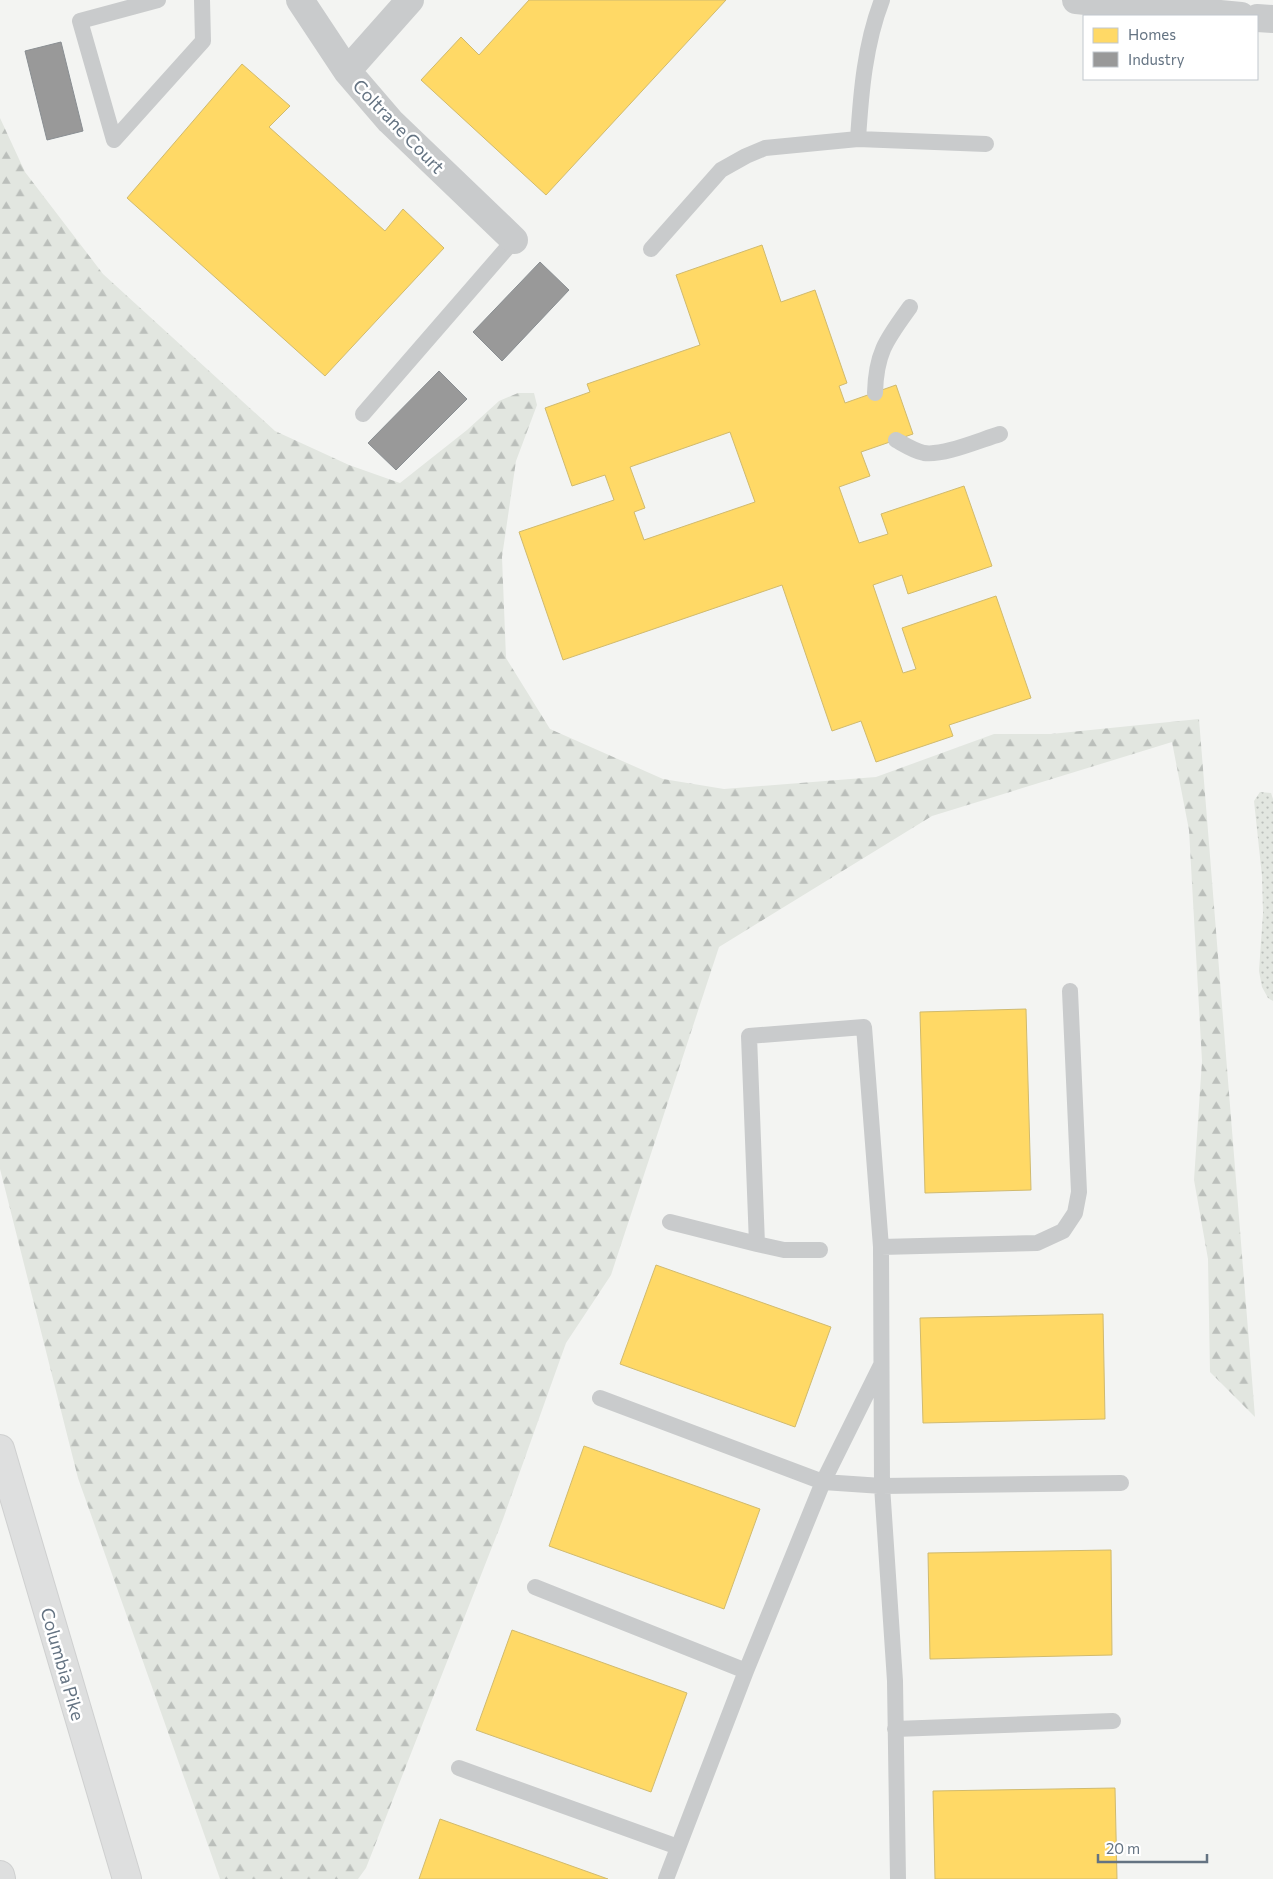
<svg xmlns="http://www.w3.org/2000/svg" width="1273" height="1879" font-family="Commissioner,sans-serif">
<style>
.grass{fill:url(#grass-dots)}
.forest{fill:url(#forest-firs)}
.homes{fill:#ffd966;stroke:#d0ba6e;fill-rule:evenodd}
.industry{fill:#999;stroke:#898e92}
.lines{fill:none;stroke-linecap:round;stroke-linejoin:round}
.motorway-casing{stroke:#cfd0d0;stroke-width:30}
.service{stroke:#c9cbcc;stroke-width:16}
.minor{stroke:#c9cbcc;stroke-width:28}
.motorway{stroke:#dedfdf;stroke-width:28}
.labels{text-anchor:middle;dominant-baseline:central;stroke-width:5;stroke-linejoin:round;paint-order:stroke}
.street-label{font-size:18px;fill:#647382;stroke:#fff}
</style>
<defs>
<pattern id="grass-dots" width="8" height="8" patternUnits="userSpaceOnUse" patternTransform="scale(1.25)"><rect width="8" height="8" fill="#e2e6e0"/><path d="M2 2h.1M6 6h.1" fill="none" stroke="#bbbfbb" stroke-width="1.8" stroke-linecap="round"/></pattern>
<pattern id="forest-firs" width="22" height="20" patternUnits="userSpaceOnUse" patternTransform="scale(1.25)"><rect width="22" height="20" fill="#e2e6e0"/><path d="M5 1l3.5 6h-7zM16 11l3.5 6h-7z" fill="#bbbfbb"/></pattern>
</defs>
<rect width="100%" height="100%" fill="#f3f4f2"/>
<path class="grass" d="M 1260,792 L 1271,793 L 1273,799 L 1273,1001 L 1268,998 L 1262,987 L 1259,971 L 1263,913 L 1262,876 L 1254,801 Z"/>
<path class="forest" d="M 0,118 L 25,172 L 103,274 L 275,431 L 349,465 L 400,483 L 467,430 L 499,401 L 518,393 L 534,393 L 537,405 L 516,461 L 502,557 L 506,658 L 550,729 L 663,779 L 724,789 L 876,777 L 994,734 L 1051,734 L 1199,719 L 1255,1417 L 1210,1372 L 1208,1259 L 1194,1180 L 1202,1061 L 1189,830 L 1172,742 L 932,816 L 719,947 L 611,1275 L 566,1343 L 503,1519 L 366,1868 L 358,1879 L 220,1879 L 78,1478 L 0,1169 Z"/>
<path class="homes" d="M 529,0 L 726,0 L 546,195 L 421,80 L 461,37 L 479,55 Z
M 242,64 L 290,106 L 269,127 L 385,231 L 403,209 L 444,248 L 325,376 L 127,198 Z
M 762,245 L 781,302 L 815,290 L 847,383 L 839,386 L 845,403 L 896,385 L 913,434 L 861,452 L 870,476 L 839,487 L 859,543 L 888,534 L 881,514 L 964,486 L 992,566 L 908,594 L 902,575 L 873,585 L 903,673 L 916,669 L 902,628 L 996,596 L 1031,698 L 949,725 L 953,736 L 876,762 L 861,721 L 832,731 L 782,585 L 563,660 L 519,532 L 614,500 L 605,475 L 572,486 L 545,408 L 590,392 L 587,384 L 700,345 L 676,275 ZM 730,432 L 755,502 L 644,540 L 634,512 L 645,508 L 630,467 Z
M 1026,1009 L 1031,1190 L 925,1193 L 920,1012 Z
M 656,1265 L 831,1327 L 795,1427 L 620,1364 Z
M 1103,1314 L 1105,1419 L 923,1423 L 920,1318 Z
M 584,1446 L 760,1509 L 724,1609 L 549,1546 Z
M 1111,1550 L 1112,1655 L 930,1659 L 928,1553 Z
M 512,1630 L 687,1693 L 651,1792 L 476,1730 Z
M 1115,1788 L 1117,1879 L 935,1879 L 933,1791 Z
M 440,1819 L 608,1879 L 419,1879 Z"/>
<path class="industry" d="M 61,42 L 83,131 L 47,140 L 25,51 Z
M 540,262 L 569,290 L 502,361 L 473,332 Z
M 439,371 L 467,399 L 396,470 L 368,443 Z"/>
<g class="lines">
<g class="motorway-casing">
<path id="motorway" d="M 0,1449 L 127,1879
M 0,1875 L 1,1879"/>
</g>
<path class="service" d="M 158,0 L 80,21 L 114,140 L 203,41 L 202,0
M 858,139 C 861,92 865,44 882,0
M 651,249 L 721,170 L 746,156 L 765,148 L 858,139 L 986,144
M 875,393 C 876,352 887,339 910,307
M 363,414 L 514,240
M 896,440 C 905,445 914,451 924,453 C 943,456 980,440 1000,434
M 670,1222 L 757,1244 L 749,1036 L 864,1027 L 881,1247 L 882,1486 L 895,1681 L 898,1879
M 757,1244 L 784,1250 L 820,1250
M 881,1247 L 1037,1243 L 1063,1231 L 1075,1213 L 1079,1192 L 1070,991
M 600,1398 L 823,1482 L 882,1486 L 1121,1483
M 535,1587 L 746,1671
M 895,1729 L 1113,1721
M 459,1768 L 678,1847
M 666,1879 L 746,1671 L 823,1482 L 881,1365"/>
<path class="minor" d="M 300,0 L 347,71 L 390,121 L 514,240
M 1076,0 L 1241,16
M 1257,18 L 1273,19
M 347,71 L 410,0"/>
<use href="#motorway" class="motorway"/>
</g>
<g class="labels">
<g class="street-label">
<text transform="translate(399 126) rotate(46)">Coltrane Court</text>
<text transform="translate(63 1664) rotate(74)">Columbia Pike</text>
</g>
</g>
<rect x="1083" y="15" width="175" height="65" fill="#ffffff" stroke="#c1c7cd"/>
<rect x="1093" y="28" width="25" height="15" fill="#ffd966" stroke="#c1c7cd"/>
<text x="1128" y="40" font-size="15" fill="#647382">Homes</text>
<rect x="1093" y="52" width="25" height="15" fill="#999999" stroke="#c1c7cd"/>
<text x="1128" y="65" font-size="15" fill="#647382">Industry</text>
<path d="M1098 1854v8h109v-8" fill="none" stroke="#647382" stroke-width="2.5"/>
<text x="1106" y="1854" font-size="15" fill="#647382" stroke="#ffffff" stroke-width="4" paint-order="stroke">20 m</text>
</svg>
